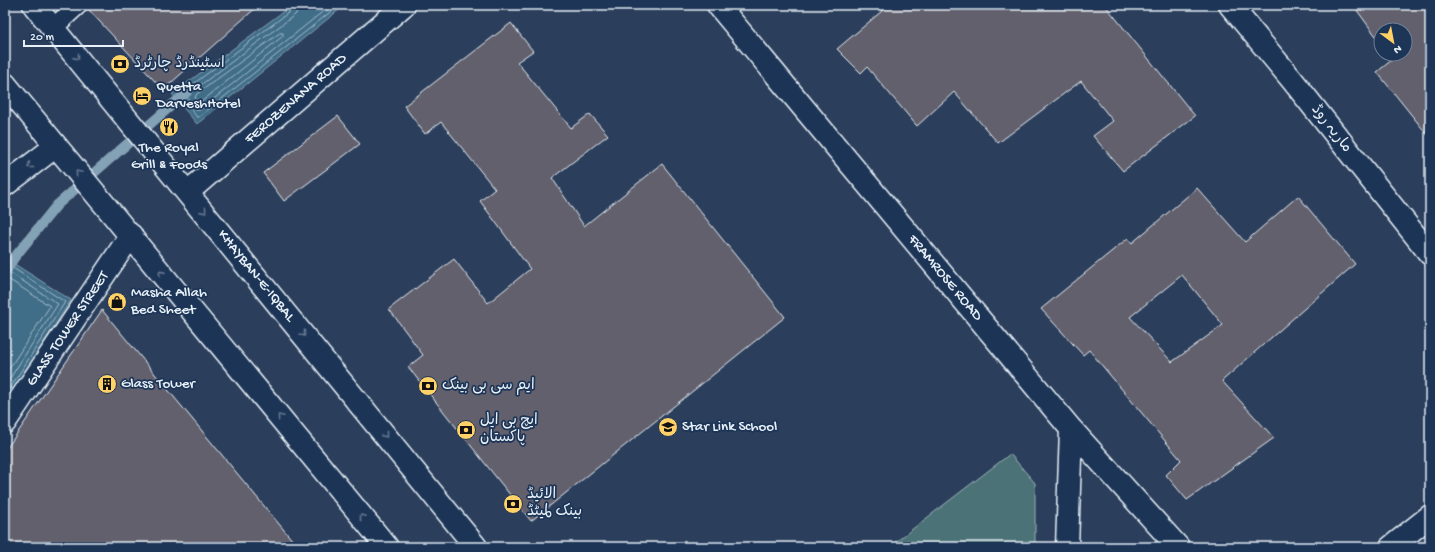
<svg xmlns="http://www.w3.org/2000/svg" width="1435" height="552" font-family="'Gochi Hand','Playpen Sans Arabic',sans-serif">
<style>
.green{fill:#4b7276;stroke:#9ab2b7}
.water{fill:#416d88;stroke:#84a2b5}
.lines{fill:none;stroke-linecap:round;stroke-linejoin:round}
.shore{stroke:#a5bccb;stroke-width:1}
.stream{stroke:#84a2b5;stroke-width:10}
.building{fill:#63606d;stroke:#e8f1f8;fill-rule:evenodd}
.lane-casing{stroke:#e8f1f8;stroke-width:21}
.street-casing{stroke:#e8f1f8;stroke-width:25}
.secondary-casing{stroke:#e8f1f8;stroke-width:25}
.primary-casing{stroke:#e8f1f8;stroke-width:25}
.lane{stroke:#1d3557;stroke-width:18}
.street{stroke:#1d3557;stroke-width:22}
.secondary{stroke:#1d3557;stroke-width:22}
.primary{stroke:#1d3557;stroke-width:22}
.oneway{stroke:#64778f}
.labels{text-anchor:middle;dominant-baseline:central;stroke-width:3.5;stroke-linejoin:round;paint-order:stroke}
.poi-label{font-size:15px;fill:#e8f1f8;stroke:#1d3557;text-anchor:start}
.street-label{font-size:15px;fill:#e8f1f8;stroke:#1d3557}
</style>
<rect width="100%" height="100%" fill="#2b3e5b"/>
<filter id="ink" filterUnits="userSpaceOnUse"><feTurbulence type="fractalNoise" baseFrequency=".025" numOctaves="2"/><feDisplacementMap in="SourceGraphic" scale="8" xChannelSelector="R" yChannelSelector="G"/><feConvolveMatrix kernelMatrix="1 2 1 2 8 2 1 2 1" color-interpolation-filters="sRGB"/></filter>
<g filter="url(#ink)">
<path class="green" d="M 1010,454 L 1035,483 L 1035,547 L 889,547 Z"/>
<path class="water" d="M 292,5 L 345,5 L 197,124 L 172,94 Z
M 8,260 L 71,300 L 5,403 L 5,265 Z"/>
<g class="lines">
<path class="shore" d="M 294,5 L 292,10 L 180,94 L 179,96 L 197,117 L 199,117 L 339,5
M 299,5 L 296,14 L 187,95 L 187,97 L 197,110 L 200,110 L 331,5
M 280,33 L 283,33 L 283,36 L 201,102 L 195,98 L 196,95 Z
M 5,266 L 10,266 L 65,302 L 5,396
M 5,271 L 9,272 L 58,304 L 5,386
M 5,277 L 50,306 L 5,375"/>
<path class="stream" d="M 5,273 L 14,258 L 57,205 L 187,92"/>
</g>
<path class="building" d="M 88,5 L 259,5 L 163,90 L 88,9 Z
M 889,5 L 1105,5 L 1195,116 L 1123,171 L 1093,136 L 1113,121 L 1081,81 L 998,143 L 954,92 L 917,126 L 867,67 L 861,73 L 837,49 Z
M 1353,5 L 1430,5 L 1430,138 L 1377,72 L 1393,59 L 1390,54 L 1405,54 L 1405,30 L 1381,30 L 1381,43 Z
M 511,23 L 533,51 L 517,62 L 571,128 L 590,114 L 608,135 L 552,178 L 584,226 L 662,164 L 785,317 L 531,521 L 408,367 L 423,355 L 389,309 L 454,259 L 488,303 L 530,269 L 480,201 L 495,189 L 441,122 L 425,134 L 404,106 Z
M 338,116 L 360,144 L 284,201 L 263,173 Z
M 1197,188 L 1245,242 L 1298,196 L 1355,264 L 1222,381 L 1274,438 L 1187,500 L 1166,475 L 1181,460 L 1089,350 L 1083,355 L 1041,309 L 1128,238 L 1132,243 ZM 1182,275 L 1223,325 L 1172,362 L 1130,317 Z
M 102,310 L 298,547 L 5,547 L 5,451 Z"/>
<g class="lines">
<g class="lane-casing">
<path id="lane" d="M 53,28 L 78,5"/>
</g>
<g class="street-casing">
<path id="street" d="M 718,5 L 1071,429 L 1178,547
M 1230,5 L 1293,81 L 1430,254
M 5,185 L 56,146
M 188,192 L 404,5
M 5,422 L 131,235
M 1067,547 L 1071,429"/>
</g>
<g class="secondary-casing">
<path id="secondary" d="M 1391,547 L 1430,516"/>
</g>
<g class="primary-casing">
<path id="primary" d="M 34,5 L 476,547
M 5,84 L 387,547"/>
</g>
<use href="#lane" class="lane"/>
<use href="#street" class="street"/>
<use href="#secondary" class="secondary"/>
<use href="#primary" class="primary"/>
</g>
<defs><path id="oneway-chevron" d="M-2-3.5L2.5 0L-2 3.5" fill="none" stroke-width="1.6" stroke-linecap="round" stroke-linejoin="round"/></defs>
<g class="oneway">
<use href="#oneway-chevron" transform="translate(77 57) rotate(51)"/>
<use href="#oneway-chevron" transform="translate(30 166) rotate(142)"/>
<use href="#oneway-chevron" transform="translate(78 173) rotate(-130)"/>
<use href="#oneway-chevron" transform="translate(204 211) rotate(51)"/>
<use href="#oneway-chevron" transform="translate(161 273) rotate(-129)"/>
<use href="#oneway-chevron" transform="translate(303 334) rotate(51)"/>
<use href="#oneway-chevron" transform="translate(280 417) rotate(-130)"/>
<use href="#oneway-chevron" transform="translate(385 435) rotate(51)"/>
<use href="#oneway-chevron" transform="translate(362 517) rotate(-130)"/>
</g>
</g>
<defs>
<g id="bank-disc" transform="scale(1)"><circle r="9.5" fill="#ffd166" stroke="#1d3557"/><path d="M-6-4H6V4H-6ZM0-2.3a2.3 2.3 0 1 0 0 4.6a2.3 2.3 0 1 0 0-4.6Z" fill="#111"/></g>
<g id="hotel-disc" transform="scale(1)"><circle r="9.5" fill="#ffd166" stroke="#1d3557"/><path d="M-6-4.5h1.5V1H6V5H4.5V3h-9V5H-6ZM-4 0a1.8 1.8 0 1 1 3.6 0ZM.5 0V-2.5h3Q6-2.5 6 0Z" fill="#111"/></g>
<g id="restaurant-disc" transform="scale(1)"><circle r="9.5" fill="#ffd166" stroke="#1d3557"/><path d="M-5-6h1v4h1v-4h1v4h1v-4h1v5L-1.5 .5V6h-2V.5L-5-1ZM5-6V6H3V1.5H1.5Q1.5-4 5-6Z" fill="#111"/></g>
<g id="shop-disc" transform="scale(1)"><circle r="9.5" fill="#ffd166" stroke="#1d3557"/><path d="M-5-2.5h2.3a2.7 3.5 0 0 1 5.4 0H5L5.5 6h-11ZM-1.5-2.5h3a1.5 2.3 0 0 0-3 0Z" fill="#111"/></g>
<g id="building-disc" transform="scale(1)"><circle r="9.5" fill="#ffd166" stroke="#1d3557"/><path d="M-4-6H4V6H1V3H-1V6H-4ZM-2.5-4.3h1.7v1.8h-1.7ZM.8-4.3h1.7v1.8H.8ZM-2.5-1h1.7V.8h-1.7ZM.8-1h1.7V.8H.8Z" fill="#111"/></g>
<g id="school-disc" transform="scale(1)"><circle r="9.5" fill="#ffd166" stroke="#1d3557"/><path d="M0-5L7-2L0 1L-7-2ZM-4 1L0 2.5L4 1V4Q0 6-4 4Z" fill="#111"/></g>
</defs>
<g fill-rule="evenodd">
<use href="#bank-disc" x="120" y="64"/>
<use href="#hotel-disc" x="142" y="96"/>
<use href="#restaurant-disc" x="169" y="127"/>
<use href="#shop-disc" x="117" y="302"/>
<use href="#building-disc" x="107" y="384"/>
<use href="#bank-disc" x="428" y="386"/>
<use href="#school-disc" x="668" y="427"/>
<use href="#bank-disc" x="466" y="430"/>
<use href="#bank-disc" x="513" y="504"/>
</g>
<g class="labels">
<g class="poi-label">
<text x="134" y="64">اسٹینڈرڈ چارٹرڈ</text>
<text x="156" y="87">Quetta<tspan x="156" dy="17">DarveshHotel</tspan></text>
<text x="169" y="148" text-anchor="middle">The Royal<tspan x="169" dy="17">Grill &amp; Foods</tspan></text>
<text x="131" y="293">Masha Allah<tspan x="131" dy="17">Bed Sheet</tspan></text>
<text x="121" y="384">Glass Tower</text>
<text x="442" y="386">ایم سی بی بینک</text>
<text x="480" y="421">ایچ بی ایل<tspan x="480" dy="17">پاکستان</tspan></text>
<text x="682" y="427">Star Link School</text>
<text x="527" y="495">الائیڈ<tspan x="527" dy="17">بینک لمیٹڈ</tspan></text>
</g>
<g class="street-label">
<text transform="translate(296 99) rotate(-41)">FEROZENANA ROAD</text>
<text transform="translate(1331 129) rotate(52)">ماریہ روڈ</text>
<text transform="translate(256 276) rotate(51)">KHAYBAN-E-IQBAL</text>
<text transform="translate(945 278) rotate(50)">FRAMROSE ROAD</text>
<text transform="translate(68 329) rotate(-56)">GLASS TOWER STREET</text>
</g>
</g>
<rect width="1435" height="552" fill="none" stroke="#1d3557" stroke-width="20"/>
<rect x="10" y="10" width="1415" height="532" fill="none" stroke="#e8f1f8" stroke-width="1.5" filter="url(#ink)"/>
<g transform="translate(1393 42) rotate(148)"><circle r="19" fill="#1d3557" stroke="#6e8097"/>
<path d="M0-3L7 15L0 10L-7 15Z" fill="#ffd166"/>
<text y="-6" font-size="11" font-weight="bold" text-anchor="middle" fill="#e8f1f8">N</text>
</g>
<path d="M24 40v6h99v-6" fill="none" stroke="#e8f1f8" stroke-width="2"/>
<text x="30" y="40" font-size="12" fill="#e8f1f8" stroke="#1d3557" stroke-width="3" paint-order="stroke">20 m</text>
</svg>
